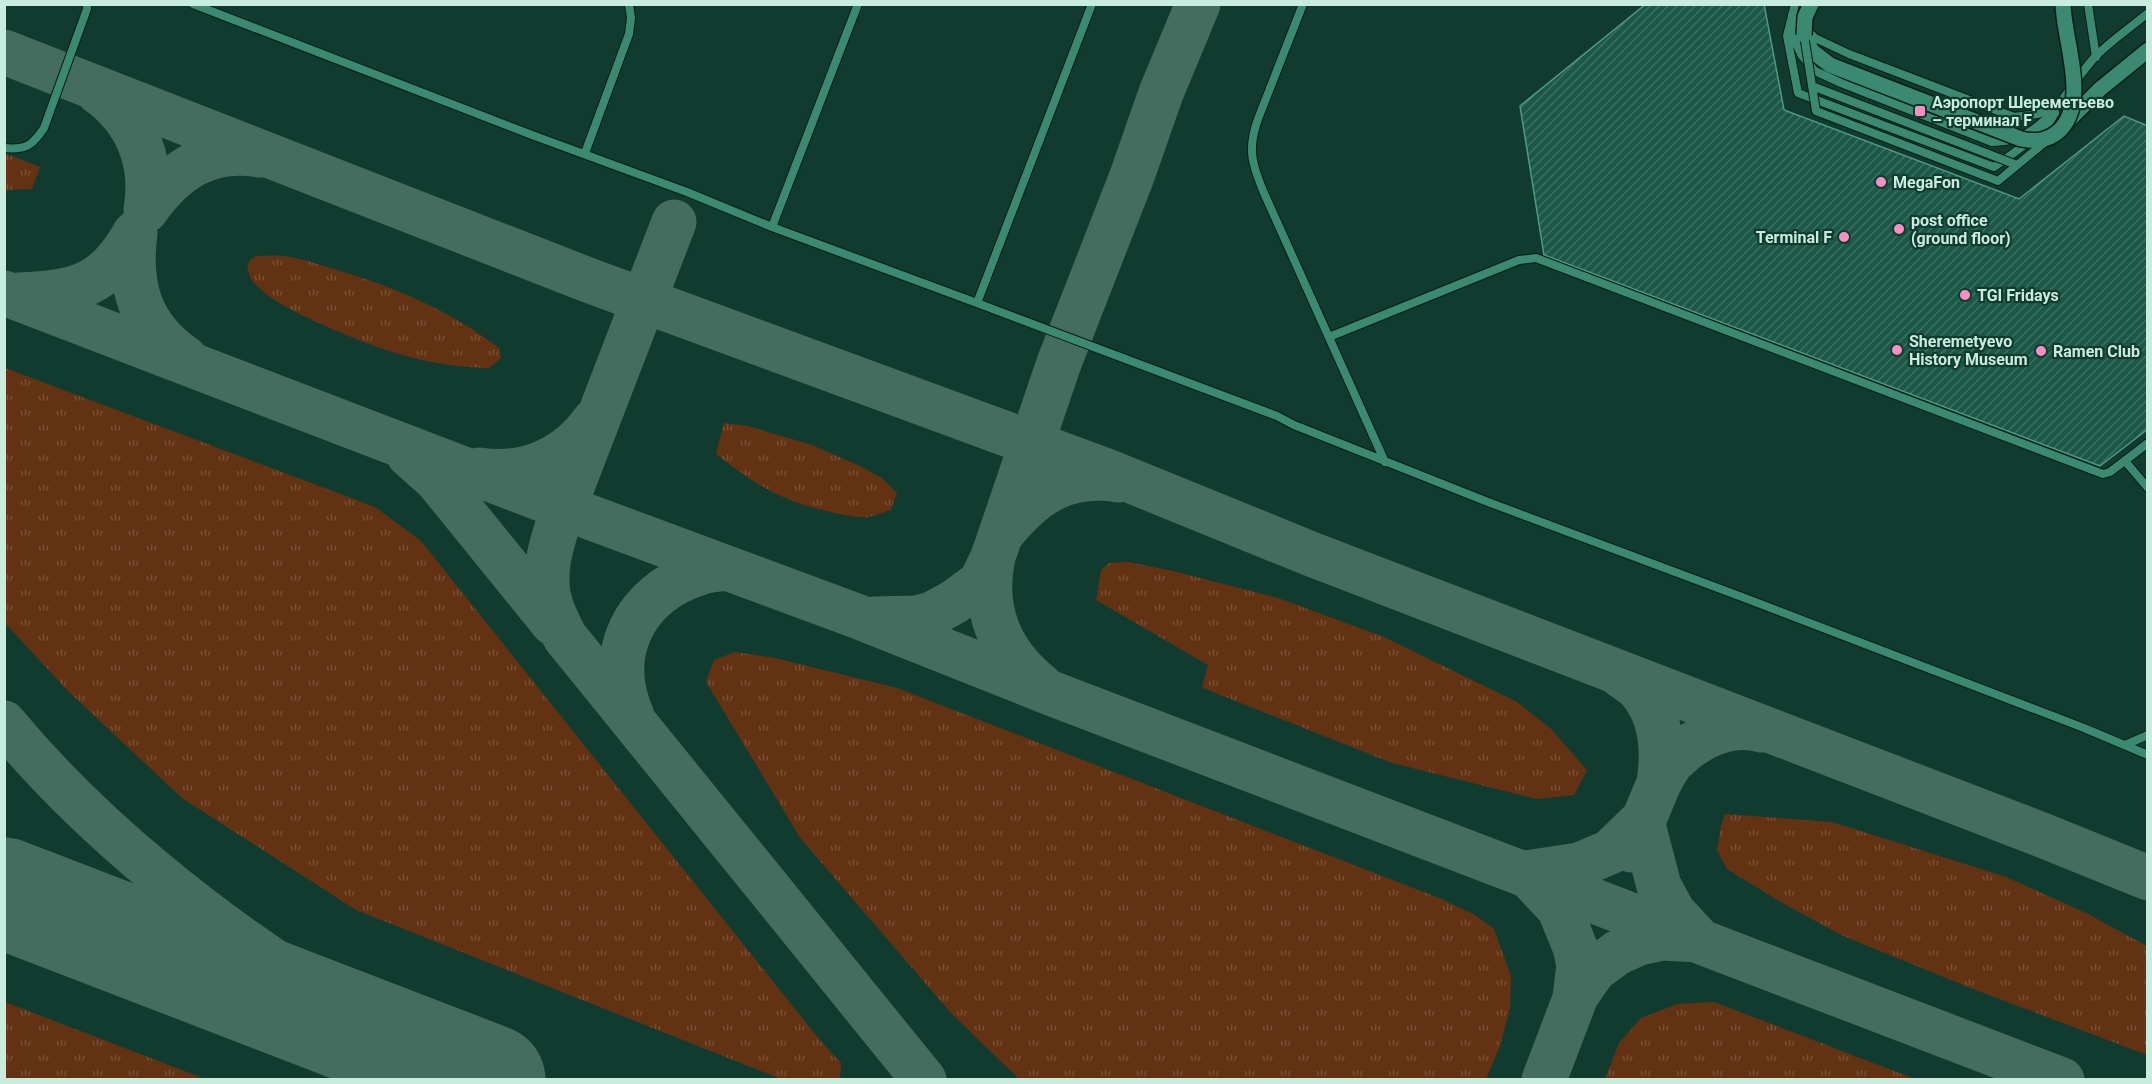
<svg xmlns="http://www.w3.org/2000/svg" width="2152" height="1084" font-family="Roboto,sans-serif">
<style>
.grass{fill:url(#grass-tufts)}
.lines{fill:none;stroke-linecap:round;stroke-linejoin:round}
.taxiway{stroke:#446c5f;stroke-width:45}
.runway{stroke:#446c5f;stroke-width:111}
.building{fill:url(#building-hatch);stroke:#4e9b82;stroke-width:1.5}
.service-casing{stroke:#072018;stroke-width:10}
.tertiary-casing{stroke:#072018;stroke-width:18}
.service{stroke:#3b8971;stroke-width:8}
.tertiary{stroke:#3b8971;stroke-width:15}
.service-bridge-casing{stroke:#072018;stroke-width:10;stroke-linecap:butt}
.tertiary-bridge-casing{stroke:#072018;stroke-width:18;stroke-linecap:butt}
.service-bridge{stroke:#3b8971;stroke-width:8}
.tertiary-bridge{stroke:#3b8971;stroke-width:15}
.poi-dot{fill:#fb8fc4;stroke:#123b2f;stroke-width:2}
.labels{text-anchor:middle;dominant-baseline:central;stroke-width:4.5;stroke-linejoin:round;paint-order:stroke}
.poi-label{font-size:16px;font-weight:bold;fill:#c8ecde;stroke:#123b2f;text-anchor:start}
</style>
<defs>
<pattern id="grass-tufts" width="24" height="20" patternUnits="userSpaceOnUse" patternTransform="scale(1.5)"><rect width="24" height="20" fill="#623213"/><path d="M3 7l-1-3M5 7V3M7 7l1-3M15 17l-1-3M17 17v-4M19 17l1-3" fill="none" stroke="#775035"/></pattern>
<pattern id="building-hatch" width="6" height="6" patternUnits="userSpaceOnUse" patternTransform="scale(1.5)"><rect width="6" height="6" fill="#1c5847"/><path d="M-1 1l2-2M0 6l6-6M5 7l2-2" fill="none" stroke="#3c7061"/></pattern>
</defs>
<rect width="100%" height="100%" fill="#123b2f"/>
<path class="grass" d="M 4,153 L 40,167 L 32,189 L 5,190 Z
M 256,256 C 265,256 275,255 284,256 C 305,259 326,267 347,273 C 402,290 453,313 499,348 L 501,358 L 489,368 C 428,367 376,349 321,324 C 298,313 272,302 254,283 C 250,279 249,272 247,267 L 250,260 Z
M 5,368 L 375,507 L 421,541 L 819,1039 L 841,1063 L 840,1079 L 781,1079 L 356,910 L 182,798 L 68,691 L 5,623 Z
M 724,423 L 748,426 L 812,445 L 862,467 L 883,479 L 897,493 L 891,510 C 883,512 876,516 868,517 C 856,518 843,515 831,512 C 783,502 754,484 716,454 Z
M 1128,562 L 1173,571 L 1278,598 L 1384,637 L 1517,702 L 1551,729 L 1587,770 L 1574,795 L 1537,799 L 1392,763 L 1213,692 L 1202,687 L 1208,665 L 1096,600 L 1101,570 L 1109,563 Z
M 735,652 L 775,658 L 897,688 L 1439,898 L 1475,915 L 1494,929 L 1511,976 L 1510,1008 L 1500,1046 L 1486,1079 L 1019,1079 L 951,1013 L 801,839 L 706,682 L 714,660 Z
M 1725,814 L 1832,822 L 2006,877 L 2086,913 L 2147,946 L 2147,1055 L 1968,987 L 1841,935 L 1781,902 L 1727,869 L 1717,850 L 1721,826 Z
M 5,1002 L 205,1079 L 5,1079 Z
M 1714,1002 L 1915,1079 L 1605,1079 L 1619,1043 L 1641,1018 L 1677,1004 Z"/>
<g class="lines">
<path class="taxiway" d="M 4,52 L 588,280 L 1107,471 L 1311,554 L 2042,835 L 2148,878
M 97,91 C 137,119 154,162 146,210 C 174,170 209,146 260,155
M 674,222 L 560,518 C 553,539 546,561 547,583 C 547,602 557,621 565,637 L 924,1080
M 4,293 L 565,508 L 862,618 L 1048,692 L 2062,1080
M 18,295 C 77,292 105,287 135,233 C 128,286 140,327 185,358
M 409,455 L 437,480 L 553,623
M 479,470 C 525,477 567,459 594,421
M 1003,532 C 1035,493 1066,472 1119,480
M 874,619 L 916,618 L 932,614 L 954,602 L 981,582 L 993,557
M 1619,674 C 1625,679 1633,683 1638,688 C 1662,715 1664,749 1659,783 C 1664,775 1668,765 1675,759 C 1697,737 1730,721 1762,730
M 1040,685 C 999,652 982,608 993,557 L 1059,363 L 1132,176 L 1161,93 L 1198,4
M 632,716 C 605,653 634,594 699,573 C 708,570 718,569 727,568
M 4,723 C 91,828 209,922 324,994 C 368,1022 417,1045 464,1070
M 1642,821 L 1659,886 L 1673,912 L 1699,940 L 1663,938 L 1639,943 L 1617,953 L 1594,970 L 1575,997 L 1579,965 L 1575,947 L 1559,908 L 1526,873 L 1579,865 L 1610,852 Z
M 1631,850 L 1659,783
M 1544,1080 L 1587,967"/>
<path class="runway" d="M 4,893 L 490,1080"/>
</g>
<path class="building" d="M 1646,4 L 1764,4 L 1784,110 L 2019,199 L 2124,116 L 2148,126 L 2148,429 L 2100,466 L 1544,255 L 1520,106 Z"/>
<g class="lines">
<g class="service-casing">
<path id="service" d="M 193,4 L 532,135 L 687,192 L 772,227 L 977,303
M 1092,4 L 977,303 L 1277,416 L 1294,425 L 1488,502 L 1742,597 L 2084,728 L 2148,755
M 1303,4 L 1258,119 C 1247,149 1252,164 1264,193 L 1385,462
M 1795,4 L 1787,36 L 1798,93 L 1994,167 L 2043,132 L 2055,113
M 2088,4 L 2096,57
M 1792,15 L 1795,41 L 1802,56 L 1815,71 L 1841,83 L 1992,142 C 2044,143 2064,92 2094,58 C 2110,41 2130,28 2148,13
M 1806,29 L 1815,38 L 1849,54 L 2014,117 L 2038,114 L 2057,103
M 4,148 C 26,150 32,146 44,128 L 87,9 L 87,4
M 585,153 L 629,34 L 631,18 L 629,4
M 772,227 L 858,4
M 1329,337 L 1519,260 L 1536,258 L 2103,474 L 2110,472 L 2148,443
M 2125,461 L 2148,488
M 2125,745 L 2148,735"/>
</g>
<g class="tertiary-casing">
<path id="tertiary" d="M 1804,35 L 1812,51 L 1830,65 L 1923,101
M 2064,125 L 2100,89 L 2148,50"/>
</g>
<use href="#service" class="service"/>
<use href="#tertiary" class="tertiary"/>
<g class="service-bridge-casing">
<path id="service-bridge" d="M 1804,35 L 1816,111 L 1998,181 L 2044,143
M 1812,86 L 2017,165"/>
</g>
<g class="tertiary-bridge-casing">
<path id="tertiary-bridge" d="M 1804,35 L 1805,17 L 1811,4
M 1923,101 L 2021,139 C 2036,142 2048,141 2060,130 C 2089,100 2064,42 2063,4"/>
</g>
<use href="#service-bridge" class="service-bridge"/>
<use href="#tertiary-bridge" class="tertiary-bridge"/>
</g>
<g class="poi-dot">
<rect x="1914" y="105" width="12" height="12" rx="3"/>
<circle cx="1881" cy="182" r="6"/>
<circle cx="1899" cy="229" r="6"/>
<circle cx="1844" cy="237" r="6"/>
<circle cx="1965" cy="295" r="6"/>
<circle cx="1897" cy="350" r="6"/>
<circle cx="2041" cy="351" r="6"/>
</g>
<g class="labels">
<g class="poi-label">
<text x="1932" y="102">Аэропорт Шереметьево<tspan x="1932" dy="18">– терминал F</tspan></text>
<text x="1893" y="182">MegaFon</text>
<text x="1911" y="220">post office<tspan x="1911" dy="18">(ground floor)</tspan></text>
<text x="1832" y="237" text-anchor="end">Terminal F</text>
<text x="1977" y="295">TGI Fridays</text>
<text x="1909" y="341">Sheremetyevo<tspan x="1909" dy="18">History Museum</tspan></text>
<text x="2053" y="351">Ramen Club</text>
</g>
</g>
<rect width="2152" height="1084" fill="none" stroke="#c8ecde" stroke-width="12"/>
</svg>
